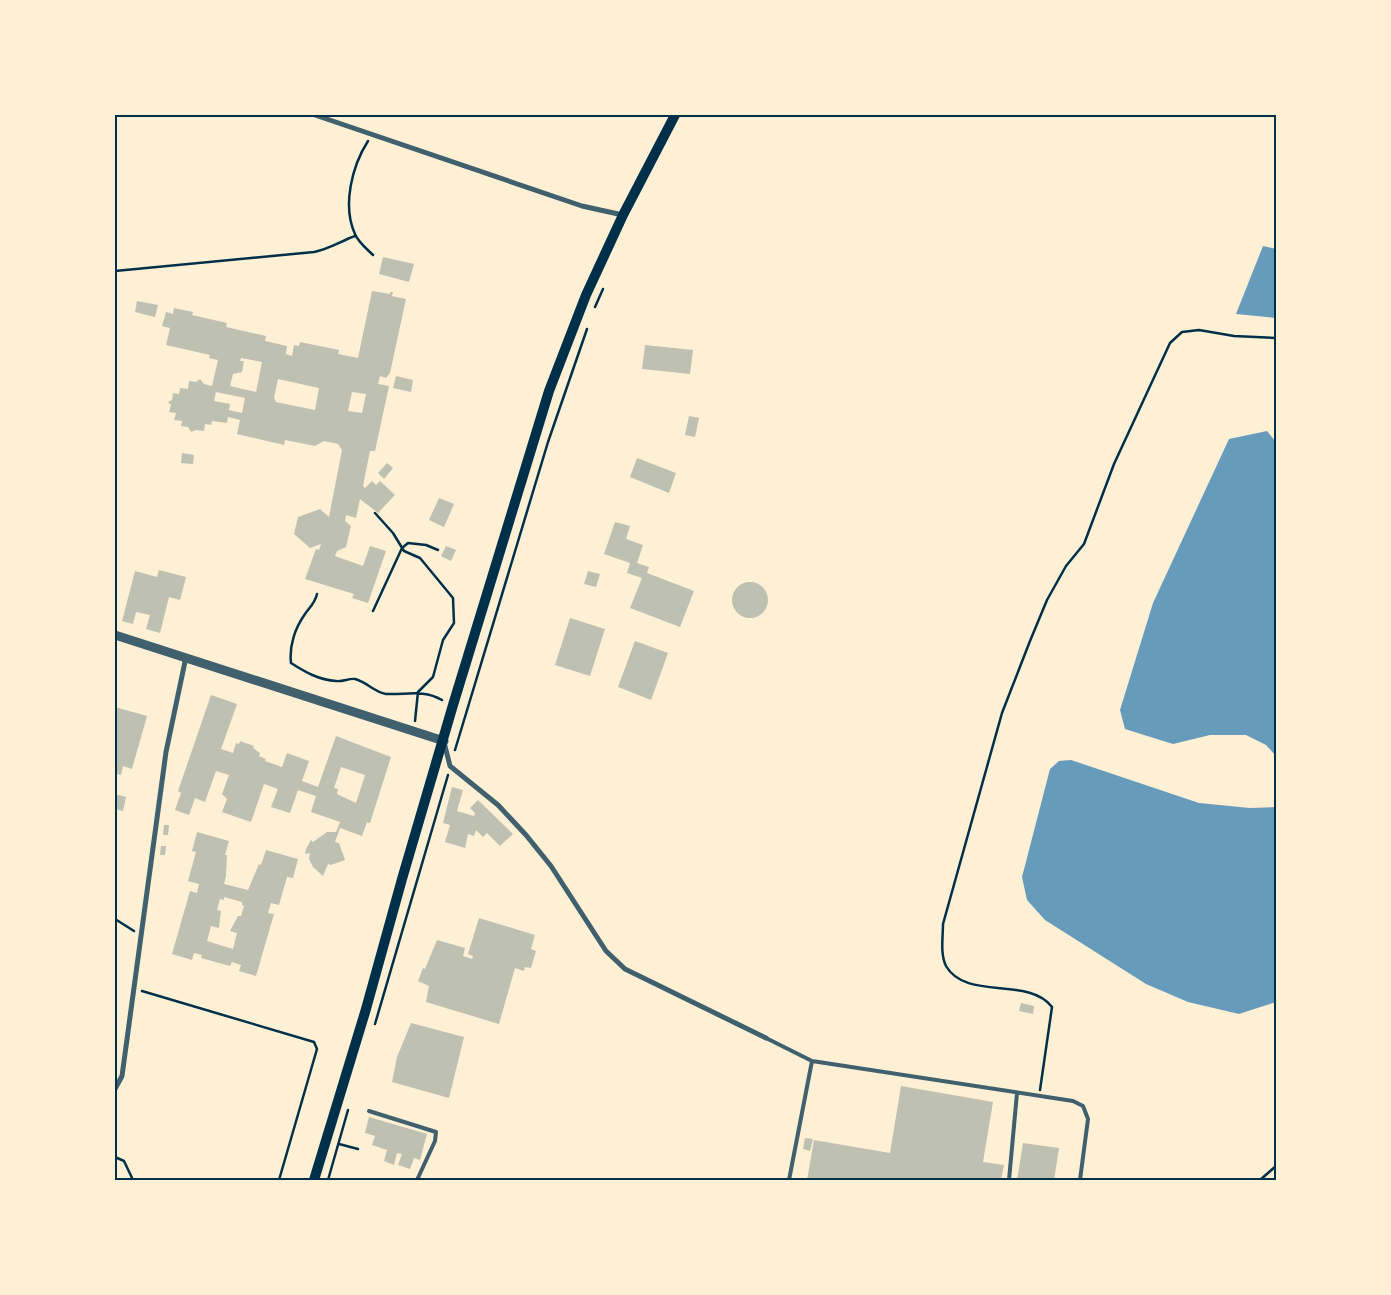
<svg xmlns="http://www.w3.org/2000/svg" width="1391" height="1295" font-family="Arial,sans-serif">
<style>
.water{fill:#669bbc}
.building{fill:#bec0b2;fill-rule:evenodd}
.lines{fill:none;stroke-linecap:round;stroke-linejoin:round}
.path{stroke:#003049;stroke-width:2.5}
.service{stroke:#3f606c;stroke-width:4}
.minor{stroke:#3f606c;stroke-width:5}
.tertiary{stroke:#3f606c;stroke-width:9}
.secondary{stroke:#003049;stroke-width:10}
.neatline{fill:none;stroke:#003049;stroke-width:2}
</style>
<rect width="100%" height="100%" fill="#fdf0d5"/>
<path class="water" d="M 1263,246 L 1276,249 L 1276,318 L 1236,314 Z
M 1267,431 L 1276,442 L 1276,756 L 1266,745 L 1246,735 L 1210,735 L 1173,744 L 1125,729 L 1120,710 L 1153,603 L 1229,439 Z
M 1071,760 L 1199,803 L 1250,808 L 1276,807 L 1276,1002 L 1239,1014 L 1188,1002 L 1146,984 L 1045,920 L 1027,900 L 1022,877 L 1050,769 L 1059,761 Z"/>
<path class="building" d="M 383,257 L 414,264 L 409,282 L 379,274 Z
M 372,291 L 390,294 L 390,292 L 393,292 L 392,296 L 406,299 L 390,373 L 386,378 L 380,376 L 378,384 L 389,386 L 375,451 L 370,451 L 363,486 L 365,488 L 372,481 L 376,485 L 380,481 L 395,495 L 378,513 L 360,499 L 356,518 L 346,515 L 345,521 L 351,526 L 346,547 L 337,551 L 335,556 L 363,566 L 370,546 L 386,551 L 368,603 L 352,598 L 354,594 L 305,579 L 316,549 L 319,550 L 321,544 L 310,548 L 294,534 L 298,517 L 320,509 L 329,517 L 342,450 L 338,444 L 324,441 L 315,446 L 285,440 L 284,445 L 237,434 L 240,420 L 228,417 L 227,423 L 212,421 L 211,425 L 205,424 L 204,431 L 196,430 L 191,432 L 188,427 L 181,426 L 182,421 L 174,420 L 176,413 L 169,412 L 171,405 L 168,402 L 172,400 L 173,393 L 179,394 L 180,388 L 188,389 L 189,381 L 196,382 L 200,379 L 204,384 L 212,386 L 218,360 L 209,358 L 210,355 L 166,345 L 170,328 L 162,326 L 166,312 L 173,314 L 174,308 L 193,312 L 192,315 L 227,323 L 226,327 L 266,336 L 265,341 L 287,346 L 286,354 L 292,356 L 294,345 L 299,346 L 300,342 L 339,350 L 338,354 L 358,358 ZM 241,358 L 262,362 L 256,392 L 230,386 L 233,374 L 242,372 L 244,361 L 240,361 ZM 278,379 L 319,388 L 315,410 L 276,402 L 274,398 ZM 216,392 L 245,398 L 242,413 L 229,410 L 230,404 L 214,401 ZM 352,392 L 366,394 L 362,413 L 348,411 Z
M 137,301 L 158,305 L 155,317 L 135,312 Z
M 645,345 L 693,350 L 690,374 L 642,369 Z
M 396,376 L 413,380 L 411,392 L 393,388 Z
M 689,416 L 699,418 L 695,437 L 685,435 Z
M 182,453 L 194,455 L 193,464 L 181,463 Z
M 637,458 L 676,473 L 669,493 L 630,477 Z
M 387,463 L 393,468 L 384,479 L 378,473 Z
M 439,498 L 454,504 L 444,527 L 429,520 Z
M 615,522 L 630,526 L 626,539 L 643,545 L 637,563 L 649,567 L 647,573 L 694,591 L 680,627 L 630,608 L 642,578 L 627,573 L 630,563 L 604,554 Z
M 446,546 L 456,550 L 451,561 L 441,556 Z
M 159,570 L 186,577 L 180,600 L 169,597 L 160,633 L 146,629 L 150,615 L 136,612 L 133,624 L 122,621 L 135,571 L 157,577 Z
M 588,571 L 600,574 L 596,587 L 584,584 Z
M732 600a18 18 0 1 1 36 0a18 18 0 1 1-36 0Z
M 570,618 L 605,629 L 590,676 L 555,665 Z
M 635,641 L 668,653 L 651,700 L 618,687 Z
M 211,695 L 237,704 L 221,749 L 233,753 L 236,743 L 239,744 L 240,741 L 254,746 L 253,748 L 260,753 L 259,756 L 266,759 L 265,761 L 282,767 L 287,753 L 309,761 L 302,781 L 318,787 L 336,736 L 391,757 L 370,823 L 367,822 L 362,836 L 340,828 L 335,842 L 339,843 L 345,860 L 331,865 L 328,864 L 323,876 L 313,867 L 309,859 L 310,853 L 305,854 L 306,849 L 311,840 L 313,842 L 327,832 L 336,832 L 340,822 L 311,812 L 316,796 L 298,790 L 290,813 L 271,807 L 278,789 L 264,784 L 251,822 L 222,812 L 227,799 L 222,794 L 229,775 L 216,771 L 205,802 L 195,798 L 189,815 L 175,810 L 181,793 L 178,791 ZM 341,767 L 365,775 L 356,803 L 337,794 L 338,789 L 334,788 Z
M 115,707 L 147,716 L 132,769 L 123,766 L 121,775 L 117,774 L 116,779 Z
M 452,787 L 463,790 L 457,811 L 474,816 L 475,813 L 470,808 L 478,800 L 513,834 L 500,846 L 487,833 L 483,837 L 476,830 L 474,836 L 468,834 L 465,848 L 445,842 L 450,825 L 443,823 Z
M 115,794 L 126,797 L 123,811 L 115,809 Z
M 164,825 L 169,825 L 168,835 L 163,835 Z
M 197,832 L 229,841 L 225,855 L 227,855 L 226,876 L 224,884 L 248,890 L 259,864 L 261,865 L 266,850 L 298,859 L 293,878 L 287,877 L 279,905 L 271,903 L 268,913 L 274,914 L 256,976 L 239,971 L 241,965 L 232,962 L 230,966 L 201,958 L 202,955 L 194,953 L 192,960 L 172,954 L 190,891 L 197,893 L 199,884 L 188,881 L 196,852 L 192,851 ZM 224,897 L 242,902 L 242,905 L 244,906 L 241,916 L 238,916 L 230,931 L 237,933 L 233,949 L 207,941 L 211,926 L 219,928 L 221,911 L 217,910 L 220,899 L 224,900 Z
M 161,846 L 166,846 L 165,855 L 160,855 Z
M 479,918 L 535,935 L 531,949 L 536,951 L 531,968 L 525,967 L 524,971 L 515,968 L 499,1024 L 426,1002 L 429,986 L 418,981 L 423,968 L 425,969 L 437,940 L 465,948 L 463,956 L 472,959 L 473,956 L 468,954 Z
M 1021,1003 L 1034,1006 L 1033,1014 L 1019,1011 Z
M 411,1023 L 464,1037 L 449,1098 L 392,1082 L 397,1057 Z
M 901,1086 L 993,1102 L 983,1162 L 1004,1165 L 1001,1180 L 807,1180 L 814,1140 L 890,1153 Z
M 369,1117 L 427,1134 L 420,1160 L 414,1158 L 410,1169 L 398,1165 L 402,1154 L 397,1153 L 394,1165 L 384,1161 L 387,1150 L 372,1145 L 375,1136 L 365,1133 Z
M 805,1138 L 813,1139 L 810,1151 L 803,1149 Z
M 1023,1143 L 1059,1148 L 1054,1180 L 1017,1180 Z"/>
<g class="lines">
<path class="path" d="M 368,141 C 352,166 342,206 355,234 C 358,242 367,249 373,255
M 115,271 L 314,252 C 329,249 341,241 355,236
M 595,307 L 603,289
M 375,513 L 393,533 L 404,551 L 420,558 L 453,598 L 454,623 L 443,640 L 433,677 L 418,692 L 415,721
M 317,594 C 315,603 310,607 305,614 C 295,628 289,646 291,663 C 305,672 319,680 336,681 C 343,682 349,678 355,679 C 367,682 374,692 386,694 C 407,695 423,689 442,700
M 373,611 L 402,548 L 408,543 L 426,545 L 438,550
M 455,750 L 548,442 L 587,329
M 115,919 L 134,931
M 142,991 L 314,1042 L 317,1049 L 279,1180
M 375,1024 L 448,775
M 1040,1090 L 1052,1007 C 1029,976 966,1001 946,966 C 940,954 943,937 943,924 L 1002,713 L 1030,641 L 1047,600 L 1066,566 L 1084,544 L 1114,464 L 1170,343 L 1182,332 L 1199,330 L 1234,336 L 1276,338
M 339,1144 L 358,1149
M 115,1157 L 124,1161 L 133,1180
M 328,1180 L 348,1110
M 1260,1180 L 1276,1166"/>
<path class="service" d="M 766,1038 L 812,1061 L 789,1180
M 812,1061 L 1073,1101 L 1083,1106 L 1088,1119 L 1080,1180
M 369,1111 L 436,1132 L 435,1141 L 417,1180
M 1009,1180 L 1017,1093"/>
<path class="minor" d="M 315,115 L 582,206 L 623,215
M 444,742 L 450,766 L 498,805 L 526,835 L 551,866 L 606,951 L 625,969 L 766,1038
M 115,1089 L 122,1076 L 166,752 L 186,657"/>
<path class="tertiary" d="M 115,635 L 444,741"/>
<path class="secondary" d="M 314,1180 L 366,1009 L 402,879 L 453,705 L 549,391 L 586,295 L 623,215 L 675,115"/>
</g>
<rect width="1391" height="1295" fill="none" stroke="#fdf0d5" stroke-width="232"/>
<rect x="116" y="116" width="1159" height="1063" class="neatline"/>
</svg>
